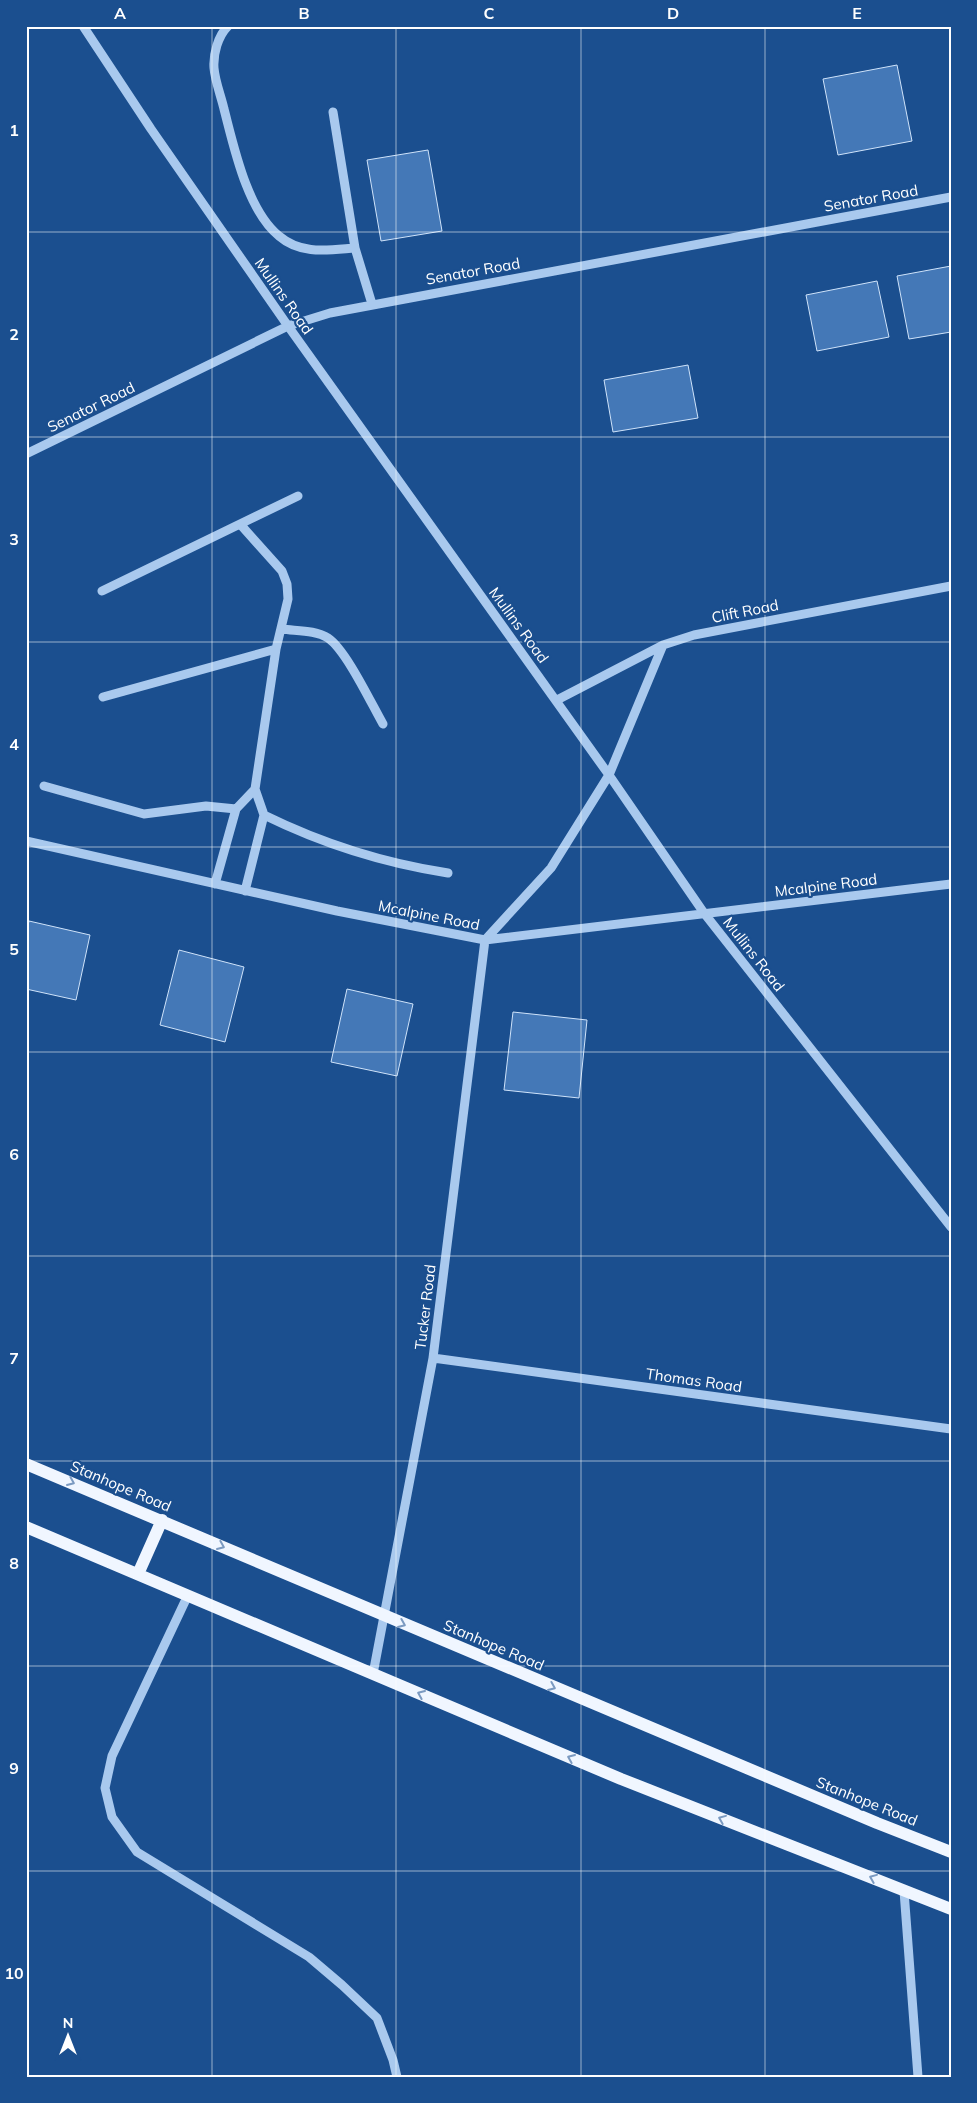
<svg xmlns="http://www.w3.org/2000/svg" width="977" height="2103" font-family="Mulish,sans-serif">
<style>
.building{fill:#4478b7;stroke:#cfe3fa}
.lines{fill:none;stroke-linecap:round;stroke-linejoin:round}
.minor{stroke:#a9c9ee;stroke-width:9}
.major{stroke:#f0f6ff;stroke-width:12}
.oneway{stroke:#7b9ac1}
.grid{fill:none;stroke:#fff;stroke-width:1;stroke-opacity:0.55}
.labels{text-anchor:middle;dominant-baseline:central;stroke-width:4.5;stroke-linejoin:round;paint-order:stroke}
.street-label{font-size:15px;fill:#fff;stroke:#1b4f8f}
.neatline{fill:none;stroke:#fff;stroke-width:2}
.grid-label{font-size:16px;text-anchor:middle;font-weight:bold;fill:#fff}
</style>
<rect width="100%" height="100%" fill="#1b4f8f"/>
<path class="building" d="M 897,65 L 912,141 L 838,155 L 823,79 Z
M 428,150 L 442,231 L 381,241 L 367,160 Z
M 951,266 L 951,332 L 909,339 L 897,276 Z
M 877,281 L 889,337 L 817,351 L 806,295 Z
M 688,365 L 698,418 L 613,432 L 604,380 Z
M 29,921 L 90,935 L 76,1000 L 26,989 L 26,935 Z
M 179,950 L 244,967 L 225,1042 L 160,1025 Z
M 347,989 L 413,1004 L 397,1076 L 331,1062 Z
M 513,1012 L 587,1020 L 579,1098 L 504,1090 Z"/>
<g class="lines">
<path class="minor" d="M 83,26 L 151,129 L 288,326 L 609,775 L 704,913 L 951,1227
M 228,26 C 218,36 213,54 214,68 C 215,81 221,96 224,109 C 234,147 247,210 279,236 C 301,255 328,250 355,248 L 333,112
M 355,248 L 372,304
M 26,454 L 288,326 L 330,313 L 951,197
M 240,524 L 298,496
M 102,591 L 240,524 L 282,571 L 287,584 L 288,599 L 276,649 L 255,789
M 282,629 C 296,631 316,630 328,638 C 346,650 371,703 383,724
M 103,697 L 276,649
M 557,700 L 663,645 L 694,635 L 951,586
M 44,786 L 144,814 L 206,806 L 236,809
M 264,815 C 323,844 383,863 448,873
M 26,841 L 337,911 L 485,940 L 951,884
M 215,884 L 236,809 L 255,789 L 264,815 L 245,891
M 433,1358 L 951,1429
M 188,1595 L 112,1756 L 105,1788 L 112,1817 L 137,1852 L 309,1957 L 342,1985 L 377,2018 L 393,2060 L 397,2077
M 373,1674 L 433,1358 L 485,940 L 551,868 L 609,775 L 663,645
M 904,1891 L 918,2077"/>
<path class="major" d="M 26,1464 L 877,1823 L 951,1852
M 26,1527 L 621,1779 L 951,1909
M 138,1574 L 162,1520"/>
</g>
<defs><path id="oneway-chevron" d="M-2-3.5L2.5 0L-2 3.5" fill="none" stroke-width="1.6" stroke-linecap="round" stroke-linejoin="round" transform="scale(1.25)"/></defs>
<g class="oneway">
<use href="#oneway-chevron" transform="translate(71 1482) rotate(23)"/>
<use href="#oneway-chevron" transform="translate(221 1546) rotate(23)"/>
<use href="#oneway-chevron" transform="translate(402 1624) rotate(23)"/>
<use href="#oneway-chevron" transform="translate(552 1687) rotate(23)"/>
<use href="#oneway-chevron" transform="translate(421 1694) rotate(-157)"/>
<use href="#oneway-chevron" transform="translate(571 1758) rotate(-157)"/>
<use href="#oneway-chevron" transform="translate(722 1819) rotate(-158)"/>
<use href="#oneway-chevron" transform="translate(873 1878) rotate(-158)"/>
</g>
<path class="grid" d="M 212,26 L 212,2077M 396,26 L 396,2077M 581,26 L 581,2077M 765,26 L 765,2077M 26,232 L 951,232M 26,437 L 951,437M 26,642 L 951,642M 26,847 L 951,847M 26,1052 L 951,1052M 26,1256 L 951,1256M 26,1461 L 951,1461M 26,1666 L 951,1666M 26,1871 L 951,1871"/>
<g class="labels">
<g class="street-label">
<text transform="translate(871 198) rotate(-10)">Senator Road</text>
<text transform="translate(473 271) rotate(-10)">Senator Road</text>
<text transform="translate(284 296) rotate(55)">Mullins Road</text>
<text transform="translate(91 407) rotate(-26)">Senator Road</text>
<text transform="translate(745 611) rotate(-11)">Clift Road</text>
<text transform="translate(519 625) rotate(54)">Mullins Road</text>
<text transform="translate(826 885) rotate(-7)">Mcalpine Road</text>
<text transform="translate(429 915) rotate(11)">Mcalpine Road</text>
<text transform="translate(754 954) rotate(52)">Mullins Road</text>
<text transform="translate(425 1307) rotate(-83)">Tucker Road</text>
<text transform="translate(694 1380) rotate(8)">Thomas Road</text>
<text transform="translate(121 1486) rotate(23)">Stanhope Road</text>
<text transform="translate(494 1645) rotate(23)">Stanhope Road</text>
<text transform="translate(867 1801) rotate(22)">Stanhope Road</text>
</g>
</g>
<rect width="977" height="2103" fill="none" stroke="#1b4f8f" stroke-width="55"/>
<g transform="translate(68 2036)" stroke="#1b4f8f" stroke-width="4" paint-order="stroke">
<path d="M0-4L9 19L0 12L-9 19Z" fill="#ffffff"/>
<text y="-8" font-size="14" font-weight="bold" text-anchor="middle" fill="#ffffff">N</text>
</g>
<rect x="28" y="28" width="922" height="2048" class="neatline"/>
<g class="grid-label">
<text x="120" y="19">A</text>
<text x="304" y="19">B</text>
<text x="489" y="19">C</text>
<text x="673" y="19">D</text>
<text x="857" y="19">E</text>
<text x="14" y="136">1</text>
<text x="14" y="340">2</text>
<text x="14" y="545">3</text>
<text x="14" y="750">4</text>
<text x="14" y="955">5</text>
<text x="14" y="1160">6</text>
<text x="14" y="1364">7</text>
<text x="14" y="1569">8</text>
<text x="14" y="1774">9</text>
<text x="14" y="1979">10</text>
</g>
</svg>
